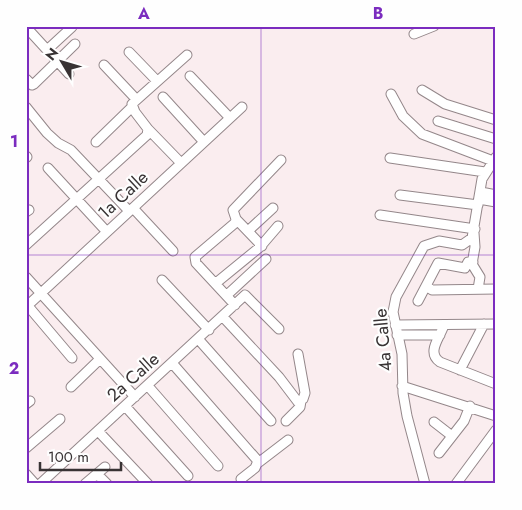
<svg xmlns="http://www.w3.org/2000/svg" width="522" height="510" font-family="Jost,sans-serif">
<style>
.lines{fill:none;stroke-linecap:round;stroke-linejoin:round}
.minor-casing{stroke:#94878a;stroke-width:11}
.minor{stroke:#fff;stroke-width:9}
.grid{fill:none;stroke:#7b2cbf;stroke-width:1;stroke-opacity:0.55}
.labels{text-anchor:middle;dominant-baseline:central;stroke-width:4.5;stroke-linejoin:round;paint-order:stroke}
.street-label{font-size:18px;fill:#383334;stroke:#fefefe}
.neatline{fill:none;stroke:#7b2cbf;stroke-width:2}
.grid-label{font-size:16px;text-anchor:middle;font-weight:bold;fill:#7b2cbf}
</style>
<rect width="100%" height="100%" fill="#faedef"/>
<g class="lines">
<g class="minor-casing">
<path id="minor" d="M 26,27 L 69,74
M 414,34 L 434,26
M 47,50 L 72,27
M 129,52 L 157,81
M 104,65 L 136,99
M 190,76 L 230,118
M 26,79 L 32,85 L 34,84 L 75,44
M 422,90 L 445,104 L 496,120
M 391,94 L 403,116 L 422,134 L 493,161
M 163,97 L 204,142
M 26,107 L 47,133 L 58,143 L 71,150 L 129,211
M 438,121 L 496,139
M 148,129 L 181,163
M 96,142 L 132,107
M 26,156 L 27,157
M 390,158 L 485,172
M 48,168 L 107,232
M 481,192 L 496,195
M 400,195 L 478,205
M 479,199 L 496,202
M 133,208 L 173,251
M 26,212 L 29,210
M 380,215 L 475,229
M 236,219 L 262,246
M 249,230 L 273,208
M 474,233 L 475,247 L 472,264 L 480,277 L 478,289
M 26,245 L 147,135 L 148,129 L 135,112 L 132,104 L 187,55
M 26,277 L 135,397
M 162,280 L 209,330
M 216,283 L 260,247 L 278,226
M 426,286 L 432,290 L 496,289
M 227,295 L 266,259
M 418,301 L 438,263 L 465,268 L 468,262 L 473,262
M 235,305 L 196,263 L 195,257 L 235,223 L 236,219 L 233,210 L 281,160
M 28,306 L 72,358
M 26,307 L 242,107
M 223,317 L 279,377 L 298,402 L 303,399 L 305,393 L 298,354
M 395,325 L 496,324
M 444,325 C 440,338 426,352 440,362 L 496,384
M 397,335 L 440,335
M 199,340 L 271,421
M 172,363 L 258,461 L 255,468 L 241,479
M 460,370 L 484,324
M 148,386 L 218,466
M 402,386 L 496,416
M 71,387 L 100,359
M 26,404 L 30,401
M 125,406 L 188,476
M 286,421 L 300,407 L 301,401
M 434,422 L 452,436
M 98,431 L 148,484
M 26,448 L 60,419
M 439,453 L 464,421 L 470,406
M 258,463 L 288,440
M 26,474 L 35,484
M 97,474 L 107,484
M 40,484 L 245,295 L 279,329
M 85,484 L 105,467
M 425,484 L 407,416 L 403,393 L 402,354 L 393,312 L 396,297 L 424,246 L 439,241 L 462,245 L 472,238 L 482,179 L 496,157
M 456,484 L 496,430"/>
</g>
<use href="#minor" class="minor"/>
</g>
<path class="grid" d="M 261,26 L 261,484M 26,255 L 496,255"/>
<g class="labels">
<g class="street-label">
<text transform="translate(123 195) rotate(-43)">1a Calle</text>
<text transform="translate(383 340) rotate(-95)">4a Calle</text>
<text transform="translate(133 377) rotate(-42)">2a Calle</text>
</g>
</g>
<rect width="522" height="510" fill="none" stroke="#fefefe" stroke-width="55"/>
<g transform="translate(62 62) rotate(308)" stroke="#fefefe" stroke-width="4" paint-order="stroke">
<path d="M0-4L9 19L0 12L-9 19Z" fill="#383334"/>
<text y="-8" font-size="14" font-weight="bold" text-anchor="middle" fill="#383334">N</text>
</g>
<path d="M40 462v8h81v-8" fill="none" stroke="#383334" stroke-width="2.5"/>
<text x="48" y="462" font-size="15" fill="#383334" stroke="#fefefe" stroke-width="4" paint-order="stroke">100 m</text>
<rect x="28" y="28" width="466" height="454" class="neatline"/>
<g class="grid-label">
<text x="144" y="19">A</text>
<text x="378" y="19">B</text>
<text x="14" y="147">1</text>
<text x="14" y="374">2</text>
</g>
</svg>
